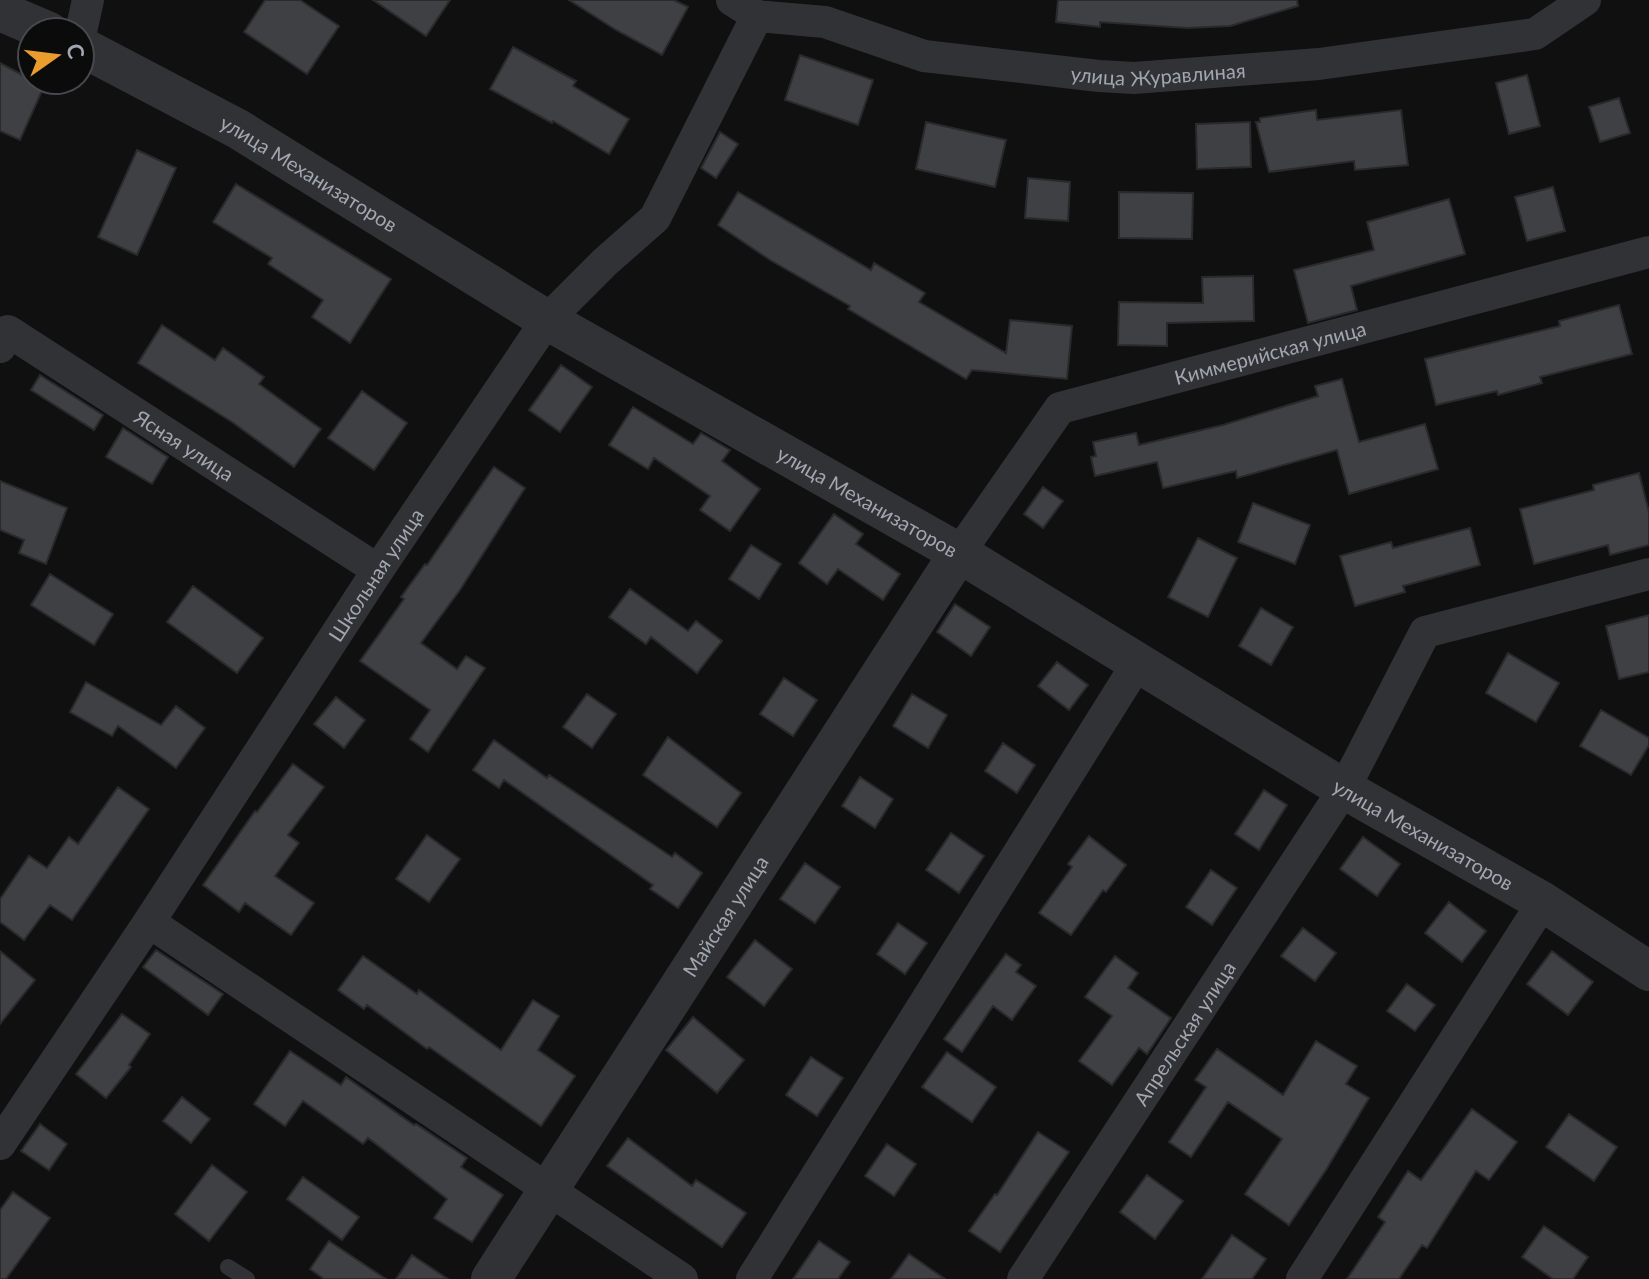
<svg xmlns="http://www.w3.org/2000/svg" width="1649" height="1279" font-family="Lato,sans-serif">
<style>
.building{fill:#3f4044;stroke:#2a2a2d;stroke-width:2}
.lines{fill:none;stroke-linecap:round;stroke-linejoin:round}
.service{stroke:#313236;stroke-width:16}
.minor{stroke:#313236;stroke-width:32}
.tertiary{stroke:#313236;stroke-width:40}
.labels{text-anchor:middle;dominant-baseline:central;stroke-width:6;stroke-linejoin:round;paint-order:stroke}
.street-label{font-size:20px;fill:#a1a7b1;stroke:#0b0b0c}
</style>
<rect width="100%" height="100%" fill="#101011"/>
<path class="building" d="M 265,0 L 300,0 L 339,26 L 307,74 L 244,32 Z
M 373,0 L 450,0 L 426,36 Z
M 569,0 L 674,0 L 688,7 L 662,55 L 616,30 Z
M 1058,0 L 1297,0 L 1298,6 L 1230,26 L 1187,28 L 1100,22 L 1100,27 L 1056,22 Z
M 513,47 L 576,81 L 573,86 L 629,119 L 609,154 L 553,121 L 552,123 L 490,89 Z
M 800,55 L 873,80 L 858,125 L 785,100 Z
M 0,63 L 32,80 L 45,84 L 20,140 L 0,131 Z
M 1527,75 L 1540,126 L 1509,134 L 1496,83 Z
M 1619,98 L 1630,133 L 1600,142 L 1589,107 Z
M 1316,110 L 1317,120 L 1401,110 L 1408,165 L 1355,170 L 1354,161 L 1269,172 L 1256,122 L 1260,122 L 1260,118 Z
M 926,122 L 1006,140 L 995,187 L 916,169 Z
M 1250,122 L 1251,167 L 1197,169 L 1196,124 Z
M 720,132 L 738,144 L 716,178 L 701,168 Z
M 137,150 L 176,168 L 137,255 L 98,237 Z
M 1028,178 L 1070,182 L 1068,221 L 1025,218 Z
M 236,184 L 391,279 L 350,343 L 312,317 L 323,300 L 268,264 L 272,258 L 213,222 Z
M 1553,187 L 1565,231 L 1527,241 L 1515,197 Z
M 738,192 L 871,270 L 874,263 L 925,293 L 919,302 L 1006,353 L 1010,320 L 1072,326 L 1067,379 L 972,370 L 966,379 L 848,309 L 850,306 L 770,260 L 718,225 Z
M 1119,192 L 1193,193 L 1192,239 L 1119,238 Z
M 1449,199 L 1465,254 L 1351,286 L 1357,310 L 1308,323 L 1294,270 L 1374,250 L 1367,222 Z
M 1253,276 L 1254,321 L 1167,323 L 1167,346 L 1118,345 L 1119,302 L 1203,303 L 1202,277 Z
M 1619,305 L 1632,354 L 1540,377 L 1542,383 L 1498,395 L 1497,391 L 1436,405 L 1425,359 L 1560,326 L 1559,321 Z
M 162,325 L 215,360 L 223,348 L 264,377 L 259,384 L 321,429 L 294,467 L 232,422 L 138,363 Z
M 561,365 L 592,387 L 560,432 L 529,410 Z
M 40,375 L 103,415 L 94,430 L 31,390 Z
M 1342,379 L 1359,442 L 1425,424 L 1438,469 L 1349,494 L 1337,450 L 1237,478 L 1236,471 L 1163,488 L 1157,462 L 1095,476 L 1091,457 L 1096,456 L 1093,442 L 1136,433 L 1139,445 L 1223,425 L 1318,396 L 1315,386 Z
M 362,391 L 407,423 L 374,470 L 328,438 Z
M 633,407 L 693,444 L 701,433 L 730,450 L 722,461 L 760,489 L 730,531 L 700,510 L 710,496 L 654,458 L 648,469 L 609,445 Z
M 123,428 L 168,457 L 152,484 L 106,457 Z
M 494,467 L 525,488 L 460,590 L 421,643 L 457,669 L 466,656 L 485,668 L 428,752 L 410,739 L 430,710 L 360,661 L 404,599 L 401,597 L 425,564 L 427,565 Z
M 1639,473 L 1649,512 L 1649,545 L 1610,555 L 1608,545 L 1534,564 L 1520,509 L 1594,490 L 1593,485 Z
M 0,481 L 67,508 L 46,564 L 19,553 L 24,540 L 0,530 Z
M 1043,487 L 1063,501 L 1043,528 L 1024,514 Z
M 1253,503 L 1310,525 L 1295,564 L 1238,542 Z
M 834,514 L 863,534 L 856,544 L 900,574 L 883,600 L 838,569 L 827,584 L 799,563 Z
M 1470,528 L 1480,565 L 1403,586 L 1405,592 L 1355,606 L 1340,556 L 1391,542 L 1393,548 Z
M 1198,538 L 1237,558 L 1208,617 L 1168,597 Z
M 751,545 L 781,564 L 759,599 L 729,579 Z
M 50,574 L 113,614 L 94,645 L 31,605 Z
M 193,586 L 263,638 L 237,673 L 167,622 Z
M 630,589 L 688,631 L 696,621 L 722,641 L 697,673 L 651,637 L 646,644 L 609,617 Z
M 955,604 L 990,627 L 971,656 L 937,632 Z
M 1261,608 L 1293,627 L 1271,665 L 1239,646 Z
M 1649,615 L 1649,672 L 1619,679 L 1606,626 Z
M 1508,653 L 1559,683 L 1536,722 L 1486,693 Z
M 1057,662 L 1088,685 L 1069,710 L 1038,686 Z
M 784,678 L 817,700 L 793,736 L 760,714 Z
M 86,682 L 161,725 L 176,706 L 205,728 L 176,768 L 118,726 L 112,736 L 70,712 Z
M 587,694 L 616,714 L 592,748 L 563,727 Z
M 912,694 L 947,715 L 928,748 L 893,726 Z
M 336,697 L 365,720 L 344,748 L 314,724 Z
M 1601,710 L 1649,738 L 1649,745 L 1631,775 L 1580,746 Z
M 668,737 L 741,793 L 717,827 L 643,775 Z
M 494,740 L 547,778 L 549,775 L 672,857 L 675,853 L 702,873 L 678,908 L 650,889 L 653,885 L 504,780 L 499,788 L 473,770 Z
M 1003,743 L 1035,765 L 1017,793 L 985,771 Z
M 293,764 L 324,787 L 288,835 L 299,843 L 275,876 L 314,903 L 291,935 L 245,903 L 239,912 L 203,885 L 255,811 L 257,812 Z
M 860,777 L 893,799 L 875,828 L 842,806 Z
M 118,787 L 149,809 L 72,920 L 50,905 L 24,940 L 0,922 L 0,899 L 29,856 L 47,868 L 69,837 L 78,844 Z
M 1264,790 L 1287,805 L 1259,850 L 1235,834 Z
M 951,833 L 984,856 L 959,893 L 926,870 Z
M 427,835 L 460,859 L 429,902 L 396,879 Z
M 1089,836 L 1126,865 L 1106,892 L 1103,890 L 1071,935 L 1039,913 L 1072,867 L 1068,864 Z
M 1363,837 L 1400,864 L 1377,896 L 1340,869 Z
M 805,863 L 840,887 L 815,923 L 780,899 Z
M 1211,870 L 1237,888 L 1212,925 L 1186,907 Z
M 1449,902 L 1486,931 L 1462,962 L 1425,933 Z
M 898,923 L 927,943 L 905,974 L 877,954 Z
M 1303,928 L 1336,953 L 1315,981 L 1281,956 Z
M 755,940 L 792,969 L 764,1006 L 727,977 Z
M 156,950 L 223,994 L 208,1015 L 143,967 Z
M 0,951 L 35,980 L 0,1024 Z
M 1552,951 L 1593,982 L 1568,1015 L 1527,984 Z
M 1006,954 L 1021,965 L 1016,972 L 1036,986 L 1012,1020 L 993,1006 L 962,1052 L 944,1039 Z
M 363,956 L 417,994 L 419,990 L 501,1050 L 533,1000 L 559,1016 L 538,1050 L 575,1076 L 541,1126 L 429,1047 L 427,1049 L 367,1005 L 364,1009 L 338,990 Z
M 1115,956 L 1138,973 L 1128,988 L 1171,1018 L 1147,1054 L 1139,1048 L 1112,1085 L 1079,1061 L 1112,1016 L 1085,997 Z
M 1407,984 L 1435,1005 L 1415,1031 L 1387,1011 Z
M 122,1014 L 150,1034 L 129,1065 L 131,1067 L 106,1098 L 76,1074 Z
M 693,1017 L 744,1060 L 717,1093 L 666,1050 Z
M 1316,1041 L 1357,1066 L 1346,1084 L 1369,1098 L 1326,1170 L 1289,1225 L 1245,1194 L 1282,1139 L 1228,1102 L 1191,1157 L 1169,1142 L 1206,1087 L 1195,1080 L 1217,1049 L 1283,1095 Z
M 290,1051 L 341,1085 L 346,1077 L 414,1125 L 416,1124 L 467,1158 L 461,1167 L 503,1195 L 472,1242 L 434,1218 L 447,1199 L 368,1138 L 363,1144 L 303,1101 L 285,1126 L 254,1104 Z
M 947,1052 L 996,1087 L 972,1122 L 922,1087 Z
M 811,1057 L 843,1078 L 817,1116 L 786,1095 Z
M 182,1097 L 210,1119 L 191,1143 L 163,1121 Z
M 1472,1109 L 1517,1142 L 1489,1180 L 1476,1171 L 1427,1248 L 1422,1245 L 1399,1279 L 1347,1279 L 1385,1222 L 1378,1217 L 1408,1171 L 1421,1180 Z
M 1569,1114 L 1617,1147 L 1594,1181 L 1546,1147 Z
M 40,1124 L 67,1144 L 49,1170 L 21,1151 Z
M 1038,1132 L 1069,1152 L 1000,1252 L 969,1231 L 995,1194 L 997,1195 Z
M 628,1138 L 692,1186 L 696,1180 L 746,1213 L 722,1247 L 607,1166 Z
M 887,1144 L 916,1164 L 894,1196 L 865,1176 Z
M 212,1165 L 247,1192 L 209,1241 L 175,1214 Z
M 1147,1175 L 1183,1201 L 1155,1239 L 1120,1212 Z
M 303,1177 L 359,1217 L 342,1240 L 287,1199 Z
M 13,1192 L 50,1218 L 6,1279 L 0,1279 L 0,1210 Z
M 1544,1226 L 1588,1257 L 1573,1279 L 1553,1279 L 1522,1257 Z
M 1232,1235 L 1266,1259 L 1252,1279 L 1202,1279 Z
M 329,1241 L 386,1279 L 324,1279 L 310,1269 Z
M 819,1241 L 850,1262 L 838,1279 L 793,1279 Z
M 909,1254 L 945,1279 L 891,1279 Z
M 412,1255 L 448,1279 L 396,1279 Z"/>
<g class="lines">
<path class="service" d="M 228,1267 L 247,1279"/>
<g class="minor">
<path id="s1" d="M 732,0 L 757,16 L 825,22 L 924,56 L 1099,76 L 1134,78 L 1319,64 L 1535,34 L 1585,0"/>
<path d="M 80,36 L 88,0"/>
<path id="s2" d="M 0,347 L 8,331 L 378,570"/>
<path id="s3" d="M 959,553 L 1060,408 L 1649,252"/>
<path d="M 149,922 L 682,1279"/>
<path id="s4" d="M 0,1144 L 149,922 L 378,570 L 547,320 L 605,262 L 655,218 L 757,16"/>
<path d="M 752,1279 L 1137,664"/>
<path id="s5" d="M 1023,1279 L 1344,789 L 1425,632 L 1649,574"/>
<path d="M 1302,1279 L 1543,902"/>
</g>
<g class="tertiary">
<path d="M 0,11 L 49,32"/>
<path id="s6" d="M 80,46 L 238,129 L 547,320 L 959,553 L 1344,789 L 1543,902 L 1649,971"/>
<path id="s7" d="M 491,1279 L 959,553"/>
</g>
</g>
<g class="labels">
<g class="street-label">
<text stroke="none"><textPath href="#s1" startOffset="438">улица Журавлиная</textPath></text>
<text stroke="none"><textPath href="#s6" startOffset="262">улица Механизаторов</textPath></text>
<text stroke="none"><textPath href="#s3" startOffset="394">Киммерийская улица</textPath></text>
<text stroke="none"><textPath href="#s2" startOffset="228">Ясная улица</textPath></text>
<text stroke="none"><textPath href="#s6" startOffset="910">улица Механизаторов</textPath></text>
<text stroke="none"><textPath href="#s4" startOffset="682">Школьная улица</textPath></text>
<text stroke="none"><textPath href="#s6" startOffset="1558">улица Механизаторов</textPath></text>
<text stroke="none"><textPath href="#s7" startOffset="432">Майская улица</textPath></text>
<text stroke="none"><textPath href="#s5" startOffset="294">Апрельская улица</textPath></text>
</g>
</g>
<g transform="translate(56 56) rotate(76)"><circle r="38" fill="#0b0b0c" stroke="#47494e" stroke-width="2"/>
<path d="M0-6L14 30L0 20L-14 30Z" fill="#ea9d2e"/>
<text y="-12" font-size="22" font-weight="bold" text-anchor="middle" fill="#a1a7b1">С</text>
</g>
</svg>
